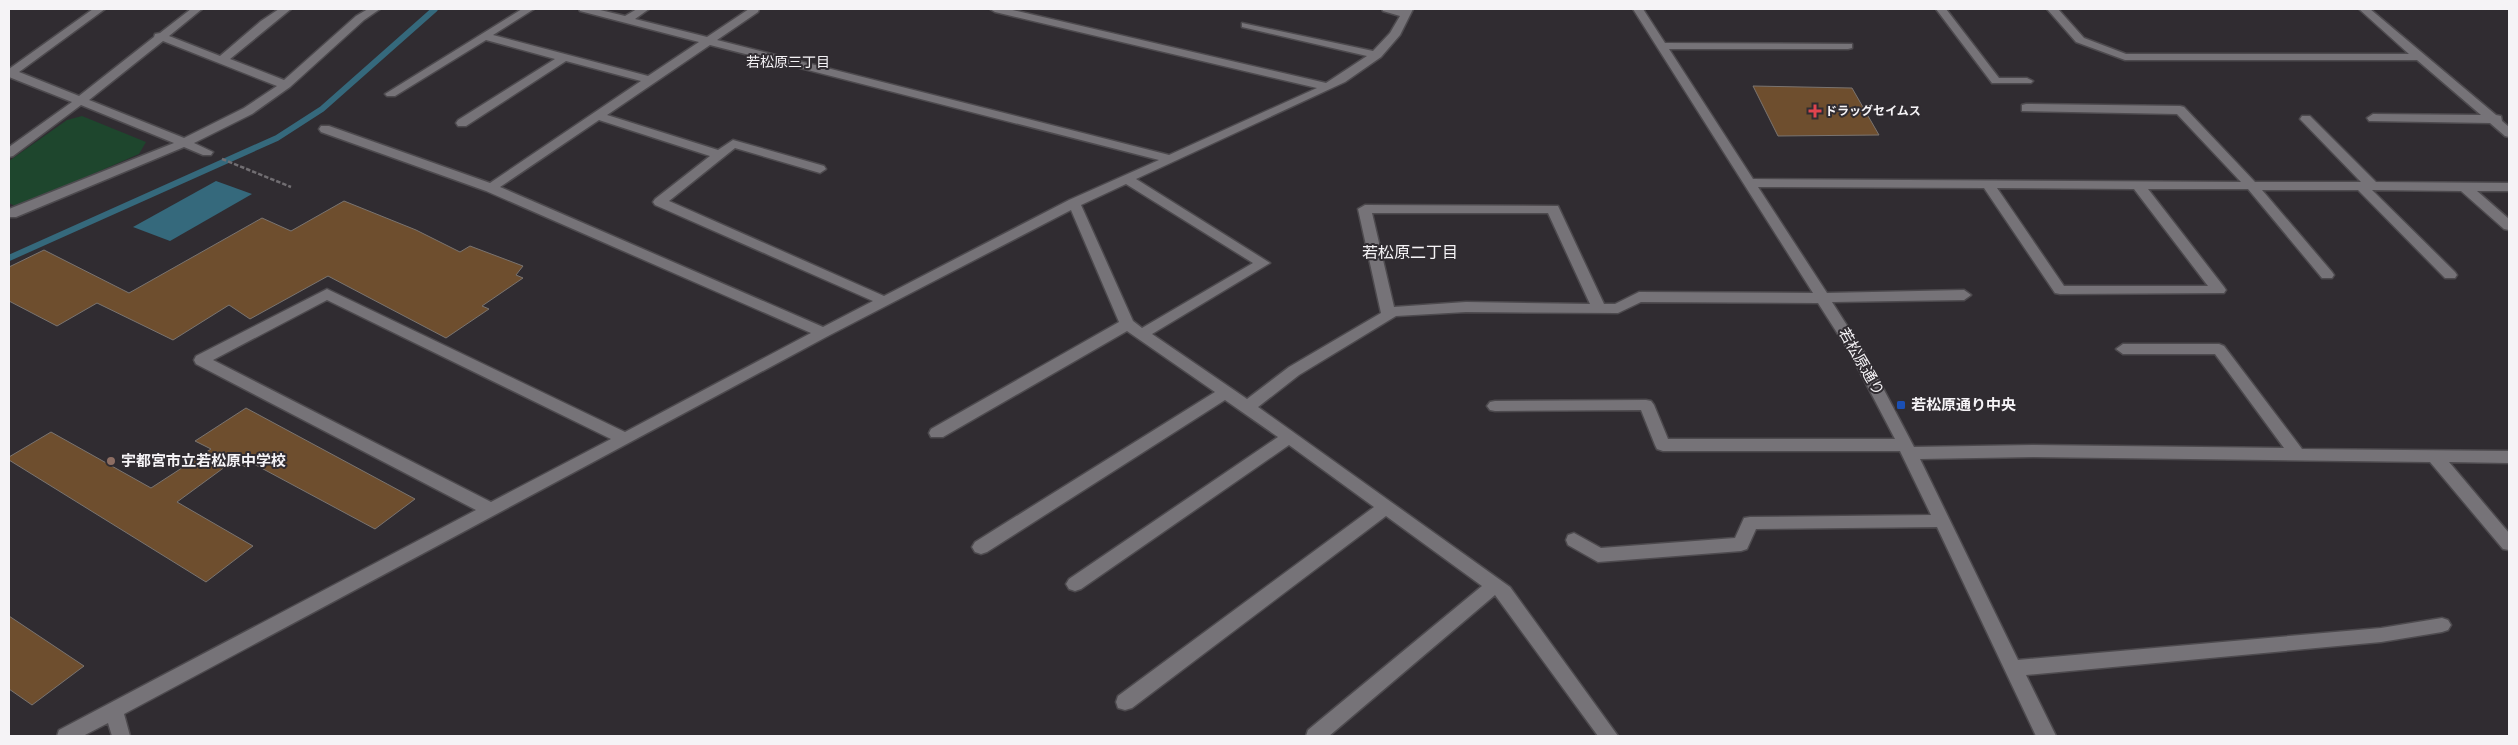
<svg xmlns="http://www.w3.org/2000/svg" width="2518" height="745" font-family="'Sofia Sans Condensed','Noto Sans JP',sans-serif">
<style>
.green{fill:#1e462d}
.water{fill:#35697c}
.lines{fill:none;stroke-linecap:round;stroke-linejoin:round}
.stream{stroke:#35697c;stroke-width:6}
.building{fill:#6e4e2e;stroke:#7a7470}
.minor-casing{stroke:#4d4a4e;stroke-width:3}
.path{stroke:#716e72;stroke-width:2.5;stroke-dasharray:4.5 2;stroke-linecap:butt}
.minor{fill:#767378;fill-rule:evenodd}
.health-dot{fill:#e0444e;stroke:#302c31;stroke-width:2}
.transit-dot{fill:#1a4fb4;stroke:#302c31;stroke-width:2}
.education-dot{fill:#8d6e63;stroke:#302c31;stroke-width:2}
.labels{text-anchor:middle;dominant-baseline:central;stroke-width:4;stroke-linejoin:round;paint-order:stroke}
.far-poi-label{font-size:12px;font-weight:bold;fill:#f5f3f6;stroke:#302c31;text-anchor:start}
.far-neighbourhood-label{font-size:14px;fill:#f5f3f6;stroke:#302c31}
.street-label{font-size:15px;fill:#f5f3f6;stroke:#302c31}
.poi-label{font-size:15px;font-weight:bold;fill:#f5f3f6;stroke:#302c31;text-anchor:start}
.neighbourhood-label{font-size:16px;fill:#f5f3f6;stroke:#302c31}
</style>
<rect width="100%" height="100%" fill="#302c31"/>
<path class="green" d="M 82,116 L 146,142 L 139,154 L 17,207 L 9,203 L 9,161 L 67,120 Z"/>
<path class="water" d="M 216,181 L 252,194 L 170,241 L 133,227 Z"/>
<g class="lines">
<path class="stream" d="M 9,258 L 277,138 L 322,109 L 435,9"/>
</g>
<path class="building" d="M 1753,86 L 1852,88 L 1879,135 L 1778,136 Z
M 344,201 L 416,230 L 460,252 L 470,246 L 523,266 L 516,275 L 523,278 L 482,306 L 489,309 L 446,338 L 328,276 L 250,319 L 229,305 L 173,340 L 97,303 L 57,326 L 9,301 L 9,267 L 44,250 L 129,293 L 262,218 L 291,231 Z
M 246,408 L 415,499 L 375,529 L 252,463 L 246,467 L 233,461 L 177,502 L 253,546 L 206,582 L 9,460 L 9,457 L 51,432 L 151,488 L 211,449 L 195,441 Z
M 9,616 L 84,666 L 32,705 L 9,689 Z"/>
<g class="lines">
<g class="minor-casing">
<path id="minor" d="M 93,9 L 105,9 L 19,72 L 79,96 L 154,37 L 155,34 L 160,33 L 191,9 L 202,9 L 169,36 L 220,56 L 261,21 L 279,9 L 291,9 L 230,59 L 284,80 L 356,16 L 368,9 L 380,9 L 364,20 L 290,87 L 252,114 L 194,143 L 213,152 L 211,155 L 203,155 L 184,147 L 16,217 L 9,217 L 9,209 L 174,143 L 81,105 L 13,156 L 9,157 L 9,147 L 72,102 L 9,77 L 9,69 ZM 163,41 L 277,86 L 244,108 L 184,138 L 89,100 Z
M 522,9 L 534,9 L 493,35 L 648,76 L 699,42 L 580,11 L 579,9 L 596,9 L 625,16 L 637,9 L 649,9 L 635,19 L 707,37 L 749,9 L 759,9 L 758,12 L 717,40 L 1169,155 L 1317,88 L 995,12 L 990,9 L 1008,9 L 1326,83 L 1367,56 L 1242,27 L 1242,23 L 1373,51 L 1390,33 L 1400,16 L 1383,11 L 1382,9 L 1413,9 L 1400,35 L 1381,57 L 1345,82 L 1136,179 L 1270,263 L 1152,334 L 1247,399 L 1289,367 L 1381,313 L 1358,209 L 1365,205 L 1558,206 L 1604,304 L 1615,304 L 1639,292 L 1813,293 L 1633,9 L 1643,9 L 1665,43 L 1852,44 L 1852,48 L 1848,49 L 1669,49 L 1753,179 L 2241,182 L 2177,114 L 2022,111 L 2022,105 L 2026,104 L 2180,106 L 2184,107 L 2255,182 L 2361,182 L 2300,119 L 2302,116 L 2310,116 L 2376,182 L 2509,183 L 2509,191 L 2477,191 L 2509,219 L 2509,230 L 2504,229 L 2461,191 L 2372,190 L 2455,272 L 2457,275 L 2455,278 L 2445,278 L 2358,190 L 2262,190 L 2332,272 L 2334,275 L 2332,278 L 2322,278 L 2248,189 L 2148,189 L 2224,287 L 2226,290 L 2224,293 L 2060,294 L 2055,293 L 1984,188 L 1758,187 L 1827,293 L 1964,290 L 1971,295 L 1964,300 L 1832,302 L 1864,352 L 1914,447 L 2033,445 L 2284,448 L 2215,354 L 2123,354 L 2116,349 L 2123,344 L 2219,344 L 2224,346 L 2302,449 L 2509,451 L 2509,463 L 2449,462 L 2509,533 L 2509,550 L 2503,549 L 2430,462 L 2033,457 L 1920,459 L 2018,660 L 2381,628 L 2442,618 L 2448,620 L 2451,625 L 2448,630 L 2442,632 L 2381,642 L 2026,675 L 2056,736 L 2036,736 L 1937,527 L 1756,529 L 1747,549 L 1741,551 L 1598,562 L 1568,545 L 1566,540 L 1568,535 L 1574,533 L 1601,548 L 1735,538 L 1744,518 L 1750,517 L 1931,515 L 1900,451 L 1663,451 L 1657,449 L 1655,445 L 1641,410 L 1495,411 L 1490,410 L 1487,406 L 1490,402 L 1495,401 L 1646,400 L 1651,401 L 1654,405 L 1668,439 L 1895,439 L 1850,353 L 1818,303 L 1641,302 L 1618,313 L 1466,312 L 1396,316 L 1299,375 L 1258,407 L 1510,587 L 1618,736 L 1598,736 L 1495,595 L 1329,736 L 1306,736 L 1308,730 L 1482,586 L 1386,516 L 1132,708 L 1125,710 L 1118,708 L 1116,702 L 1118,696 L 1374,507 L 1289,445 L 1081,589 L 1075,591 L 1069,589 L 1066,584 L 1069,579 L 1278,437 L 1225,400 L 987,552 L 981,554 L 975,552 L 972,547 L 975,542 L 1215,392 L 1127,331 L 943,437 L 931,437 L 929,433 L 931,429 L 1119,322 L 1071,210 L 828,336 L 124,714 L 130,736 L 112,736 L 108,723 L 83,736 L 57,736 L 59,730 L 476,510 L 196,364 L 194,360 L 196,356 L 327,289 L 625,432 L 811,333 L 486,191 L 321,132 L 319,129 L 321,126 L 329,126 L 490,183 L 641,81 L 566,61 L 466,126 L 458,126 L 456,123 L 458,120 L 555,59 L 486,40 L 395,96 L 387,96 L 385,94 ZM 710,45 L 1159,160 L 1069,200 L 884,296 L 669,201 L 735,148 L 820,173 L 826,169 L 824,166 L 733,140 L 718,150 L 607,115 ZM 599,120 L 710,156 L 655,199 L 653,202 L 655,205 L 873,301 L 823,327 L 500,187 ZM 1126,184 L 1253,263 L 1142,328 L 1133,321 L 1081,205 ZM 1997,188 L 2134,189 L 2208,286 L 2064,286 ZM 1372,213 L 1548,213 L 1590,304 L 1466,302 L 1394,307 ZM 327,300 L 611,439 L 491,502 L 213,360 Z
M 1936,9 L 1946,9 L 1999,78 L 2027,78 L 2033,81 L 2031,83 L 1992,83 Z
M 2047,9 L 2058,9 L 2084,38 L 2126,54 L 2409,54 L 2359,9 L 2370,9 L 2496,115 L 2501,116 L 2502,121 L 2509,127 L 2509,137 L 2505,136 L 2490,123 L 2369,121 L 2367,118 L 2373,114 L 2481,115 L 2417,60 L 2125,60 L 2076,42 Z"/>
</g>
<path class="path" d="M 222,159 L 291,187"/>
<use href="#minor" class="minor"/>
</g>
<path class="health-dot" d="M1812.5 103.5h5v5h5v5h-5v5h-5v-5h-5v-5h5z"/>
<rect class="transit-dot" x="1896" y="400" width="10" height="10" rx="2.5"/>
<circle class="education-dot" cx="111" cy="461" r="5"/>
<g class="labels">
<g class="far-poi-label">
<text x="1825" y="111">ドラッグセイムス</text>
</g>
<g class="far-neighbourhood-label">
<text x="788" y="62">若松原三丁目</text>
</g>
<g class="street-label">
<text transform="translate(1861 362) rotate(60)">若松原通り</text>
</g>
<g class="poi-label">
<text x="1911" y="405">若松原通り中央</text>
<text x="121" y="461">宇都宮市立若松原中学校</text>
</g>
<g class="neighbourhood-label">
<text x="1410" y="253">若松原二丁目</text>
</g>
</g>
<rect width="2518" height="745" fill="none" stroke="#f5f3f6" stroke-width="20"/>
</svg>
